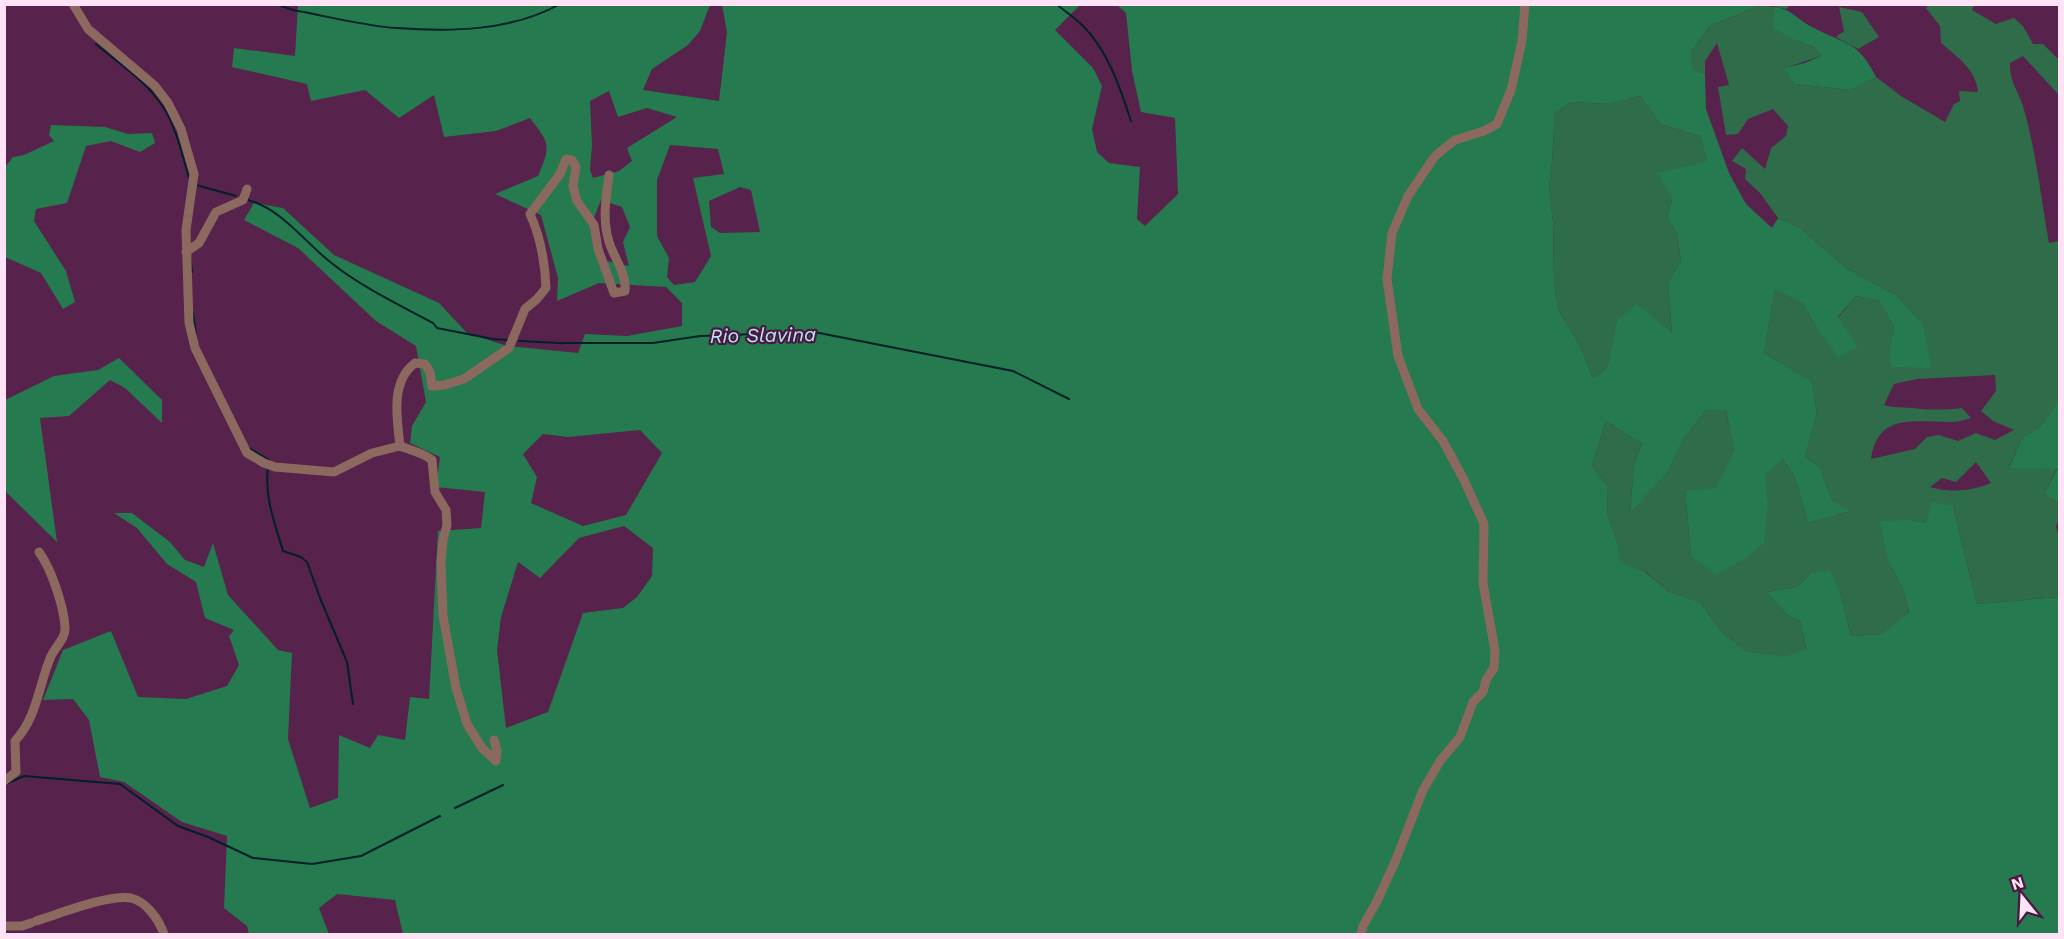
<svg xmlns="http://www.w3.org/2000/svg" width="2064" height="939" font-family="'Work Sans',sans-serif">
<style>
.green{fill:#2e6c4a;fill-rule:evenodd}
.forest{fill:#257a4f;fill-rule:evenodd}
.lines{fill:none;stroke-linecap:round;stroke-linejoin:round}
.stream{stroke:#002129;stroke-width:2}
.minor{stroke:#8c695f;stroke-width:9}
.labels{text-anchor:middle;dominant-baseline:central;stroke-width:4.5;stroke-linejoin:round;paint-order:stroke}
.water-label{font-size:20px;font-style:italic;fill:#b5e6f4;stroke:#4c1741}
</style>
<rect width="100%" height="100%" fill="#57224b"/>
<path class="green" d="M 1761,5 L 1775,7 L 1776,5 L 1789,5 L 1787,9 L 1775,7 L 1797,41 L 1813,46 L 1821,56 L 1785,68 L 1794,84 L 1851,90 L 1876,77 L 1901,96 L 1945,122 L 1954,104 L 1960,101 L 1959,91 L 1978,92 C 1976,69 1957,57 1941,43 L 1940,26 L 1926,8 L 1929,5 L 1974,5 L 1972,10 L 1996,24 L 2014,18 L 2023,26 L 2033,44 L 2043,44 L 2060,61 L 2059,95 L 2023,56 L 2010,63 C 2010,83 2017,88 2023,106 C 2036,150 2041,198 2049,243 L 2059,241 L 2060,401 L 2041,426 L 2022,438 L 2009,467 L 2057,468 L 2044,494 L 2059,504 L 2059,517 L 2056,527 L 2059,537 L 2059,597 L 1977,604 L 1953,506 L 1926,523 L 1911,520 L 1889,564 L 1902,586 L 1909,614 L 1881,634 L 1851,636 L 1840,591 L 1811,573 L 1797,587 L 1766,592 L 1787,615 L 1800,621 L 1806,650 L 1784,658 L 1746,651 L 1722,632 L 1700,602 L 1670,592 L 1646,572 L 1621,563 L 1617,541 L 1607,514 L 1608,486 L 1592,466 L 1606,421 L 1642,444 L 1634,464 L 1630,512 L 1667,473 L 1684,438 L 1706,410 L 1726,410 L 1734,450 L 1716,489 L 1685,490 L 1691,556 L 1768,502 L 1764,473 L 1783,459 L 1795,477 L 1808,523 L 1851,511 L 1832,500 L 1820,467 L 1805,457 L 1817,413 L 1812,381 L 1764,353 L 1775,290 L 1803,304 L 1818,330 L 1838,318 L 1856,296 L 1879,301 L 1894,327 L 1889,352 L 1923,324 L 1897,296 L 1846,268 L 1800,228 L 1778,218 L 1760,193 L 1745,179 L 1746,169 L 1732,161 L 1742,148 L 1765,169 L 1771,148 L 1786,136 L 1788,126 L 1773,109 L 1748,119 L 1738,134 L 1726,135 L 1718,87 L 1729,85 L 1717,43 L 1705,61 L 1705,74 L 1693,69 L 1692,50 L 1710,26 ZM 1995,375 L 1996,391 L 1981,411 L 1993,421 L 2014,430 L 1995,440 L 1976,433 L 1958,441 L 1939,435 L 1927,437 L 1915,449 L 1871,459 C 1878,411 1917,423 1952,422 C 1958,422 1964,420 1971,418 L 1962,408 C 1945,410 1930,410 1913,408 C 1903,407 1894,408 1884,405 L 1894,384 L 1917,379 ZM 1976,462 L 1991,483 C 1972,491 1950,493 1930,487 L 1942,478 L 1956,482 Z
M 1839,7 L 1862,12 L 1879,37 L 1858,49 L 1836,37 L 1844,31 Z
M 1640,96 L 1660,124 L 1700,136 L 1707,161 L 1672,199 L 1667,218 L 1677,233 L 1681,261 L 1668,283 L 1672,334 L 1617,320 L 1607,368 L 1593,378 L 1579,344 L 1558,309 L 1554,280 L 1553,221 L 1549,187 L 1552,162 L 1555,113 L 1571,102 L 1609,104 Z"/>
<path class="forest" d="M 298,5 L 710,5 L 700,31 L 688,45 L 652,69 L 643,90 L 719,101 L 727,32 L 722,5 L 1080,5 L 1055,30 L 1093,68 L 1102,86 L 1092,129 L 1097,152 L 1109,163 L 1140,167 L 1137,219 L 1145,226 L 1178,194 L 1175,118 L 1141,112 L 1132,71 L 1126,13 L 1117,5 L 1761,5 L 1710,26 L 1692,50 L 1693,69 L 1705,74 L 1706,109 L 1729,173 L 1746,204 L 1772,228 L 1778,218 L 1800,228 L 1846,268 L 1897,296 L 1923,324 L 1931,368 L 1892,367 L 1889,352 L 1894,327 L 1879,301 L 1856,296 L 1838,317 L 1858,347 L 1838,357 L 1818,330 L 1803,304 L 1775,290 L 1764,353 L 1812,381 L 1817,413 L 1805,457 L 1820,467 L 1832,500 L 1851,511 L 1808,523 L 1795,477 L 1783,459 L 1765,474 L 1768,502 L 1764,543 L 1747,557 L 1716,575 L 1691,556 L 1685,490 L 1716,488 L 1734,450 L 1726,410 L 1706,410 L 1684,438 L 1667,473 L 1630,513 L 1634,464 L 1642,444 L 1606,421 L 1592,466 L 1608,486 L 1607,514 L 1617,541 L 1621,562 L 1645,572 L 1670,592 L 1700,602 L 1722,632 L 1746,651 L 1784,657 L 1806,649 L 1800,621 L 1787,615 L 1766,592 L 1797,587 L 1811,573 L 1830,571 L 1840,591 L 1851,636 L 1881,634 L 1909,613 L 1902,586 L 1889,564 L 1880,521 L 1911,520 L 1926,523 L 1932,502 L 1953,506 L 1977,604 L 2059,597 L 2059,934 L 403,934 L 395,900 L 337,894 L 319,908 L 329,934 L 249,934 L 247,926 L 224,908 L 227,836 L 182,822 L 124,782 L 100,777 L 89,720 L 73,699 L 43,700 L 63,650 L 111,631 L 138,697 L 186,699 L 227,686 L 239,665 L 229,636 L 234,630 L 205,618 L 196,582 L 167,564 L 137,528 L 114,513 L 132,513 L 170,542 L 185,560 L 204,567 L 213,543 L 228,595 L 278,650 L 292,653 L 288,739 L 310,808 L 338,798 L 339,735 L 370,748 L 378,735 L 405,740 L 410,697 L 429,699 L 438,531 L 481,528 L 485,492 L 436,487 L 440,457 L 410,443 L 412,426 L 426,402 L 416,346 L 376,321 L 298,248 L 244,220 L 254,203 L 283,208 L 334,255 L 439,303 L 467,333 L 507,346 L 578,353 L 585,334 L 627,336 L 682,326 L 682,303 L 666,287 L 599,283 L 557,301 L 558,278 L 541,215 L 495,194 L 538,176 C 551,145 550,144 530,118 L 496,131 L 444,137 L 434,95 L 399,118 L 365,90 L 311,101 L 307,84 L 232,67 L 234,48 L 295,56 ZM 609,91 L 618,117 L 647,108 L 677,117 L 627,148 L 632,161 L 619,171 L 593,178 L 590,170 L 592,145 L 590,101 ZM 1640,96 L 1660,124 L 1700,136 L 1707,161 L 1658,173 L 1672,199 L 1667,218 L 1677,233 L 1681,261 L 1668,283 L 1672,333 L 1637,304 L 1617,320 L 1607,368 L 1593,378 L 1579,344 L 1558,309 L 1554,280 L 1553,221 L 1549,187 L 1552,162 L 1555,113 L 1571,102 L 1609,104 ZM 670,145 L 718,149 L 724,174 L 693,178 L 711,256 L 695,282 L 674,285 L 667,277 L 669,258 L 657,236 L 657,180 ZM 740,187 L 751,190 L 760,232 L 720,233 L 711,227 L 709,201 ZM 601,200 L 622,207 L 630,227 L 623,242 L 629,266 L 597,259 L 590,228 ZM 640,430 L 662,453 L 626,515 L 583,526 L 531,503 L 537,477 L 523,454 L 543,434 L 568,437 ZM 624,526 L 653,548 L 652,576 L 637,597 L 623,608 L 583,613 L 548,712 L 506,728 L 497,650 L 501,617 L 518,562 L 540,578 L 579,538 Z
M 1775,7 C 1793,10 1797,20 1812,27 C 1845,45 1857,39 1876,77 L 1851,90 L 1794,84 L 1784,68 L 1805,63 L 1821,56 L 1813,46 L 1797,41 L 1773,28 Z
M 51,125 L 105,127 L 128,134 L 152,133 L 155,143 L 140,152 L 111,141 L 86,146 L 67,203 L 36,209 L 34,221 L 66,271 L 75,302 L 63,309 L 41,273 L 5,257 L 5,167 L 13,157 L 24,155 L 54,141 L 49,135 Z
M 119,358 L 162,400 L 162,423 L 125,388 L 110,380 L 69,416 L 40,418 L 57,542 L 7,493 L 5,487 L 5,400 L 54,376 L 98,370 Z
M 2059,401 L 2059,504 L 2044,494 L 2057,469 L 2009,468 L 2022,438 L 2041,426 Z"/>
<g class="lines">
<path class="stream" d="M 276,4 L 293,10 C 327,16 363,26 397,28 C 450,32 512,31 560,4
M 1056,4 C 1065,11 1074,17 1082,25 C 1108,50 1120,88 1131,121
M 96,44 C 118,63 145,80 161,104 C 176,125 182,154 189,178
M 196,185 L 236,196
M 248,200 C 281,209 303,240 329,261 C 358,285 399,305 433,323 L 437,328 L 493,339 L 508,340
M 191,263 L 192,272
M 193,313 L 196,334
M 519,341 L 559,343 L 653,343 L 700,336 L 814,332 L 1013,371 L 1069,399
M 249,448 L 269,460
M 268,468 C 264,496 275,524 283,551 L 301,557 L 307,562 L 320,598 L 347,662 L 353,704
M 8,783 L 24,776 L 120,784 L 178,826 L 208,837 L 253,858 L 312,864 L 361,856 L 440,816
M 455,808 L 503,785"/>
<path class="minor" d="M 73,4 L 88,29 L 155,86 L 168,103 L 181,129 L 194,174 L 186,230 L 189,323 L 195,348 L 247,453 L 264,463 L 275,467 L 334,472 L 372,453 L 400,446 C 397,418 390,382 415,363 L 425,364 L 430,372 L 432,386 L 444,385 L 464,379 L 509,348 L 525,309 L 537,299 L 546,288 C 545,261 541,238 530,214 L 560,174 L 566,159 L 572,160 L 576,167 L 573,186 L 577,201 L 594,225 L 598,249 L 614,293 L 625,291 C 627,274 614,258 609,242 C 602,218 606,199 609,175
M 186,252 L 199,243 L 216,212 L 243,200 L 247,189
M 400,446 C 410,450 424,453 432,460 L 435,492 L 446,510 L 447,525 L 443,540 L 441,562 L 443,616 L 456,688 L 467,724 L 482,748 L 496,761 L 497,751 L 494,740
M 4,781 L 16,772 L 15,741 C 37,718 39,684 51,656 C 56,646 66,638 65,627 C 64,607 51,568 39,552
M 36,921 C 59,914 109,894 131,898 C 147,902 159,920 164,934
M 4,926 L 22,926 L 31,923
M 1361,934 L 1363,926 L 1377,901 L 1395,862 L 1423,790 L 1440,761 L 1460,737 L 1473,702 L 1483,692 L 1486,680 L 1494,668 L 1495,651 L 1483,583 L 1484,524 L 1464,480 L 1443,441 L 1418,409 L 1398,356 L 1387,279 L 1392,233 L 1408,196 L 1435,156 L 1455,140 L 1484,131 L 1497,124 L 1511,90 L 1522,41 L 1525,4"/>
</g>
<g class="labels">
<g class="water-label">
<text transform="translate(763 335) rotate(-1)">Rio Slavina</text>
</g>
</g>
<rect width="2064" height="939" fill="none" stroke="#fee3f6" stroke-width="12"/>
<g transform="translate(2022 897) rotate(342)" stroke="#4c1741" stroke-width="4.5" paint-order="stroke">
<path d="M0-4.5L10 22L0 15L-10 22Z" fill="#fee3f6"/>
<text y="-9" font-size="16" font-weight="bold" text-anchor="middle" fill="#fee3f6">N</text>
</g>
</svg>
